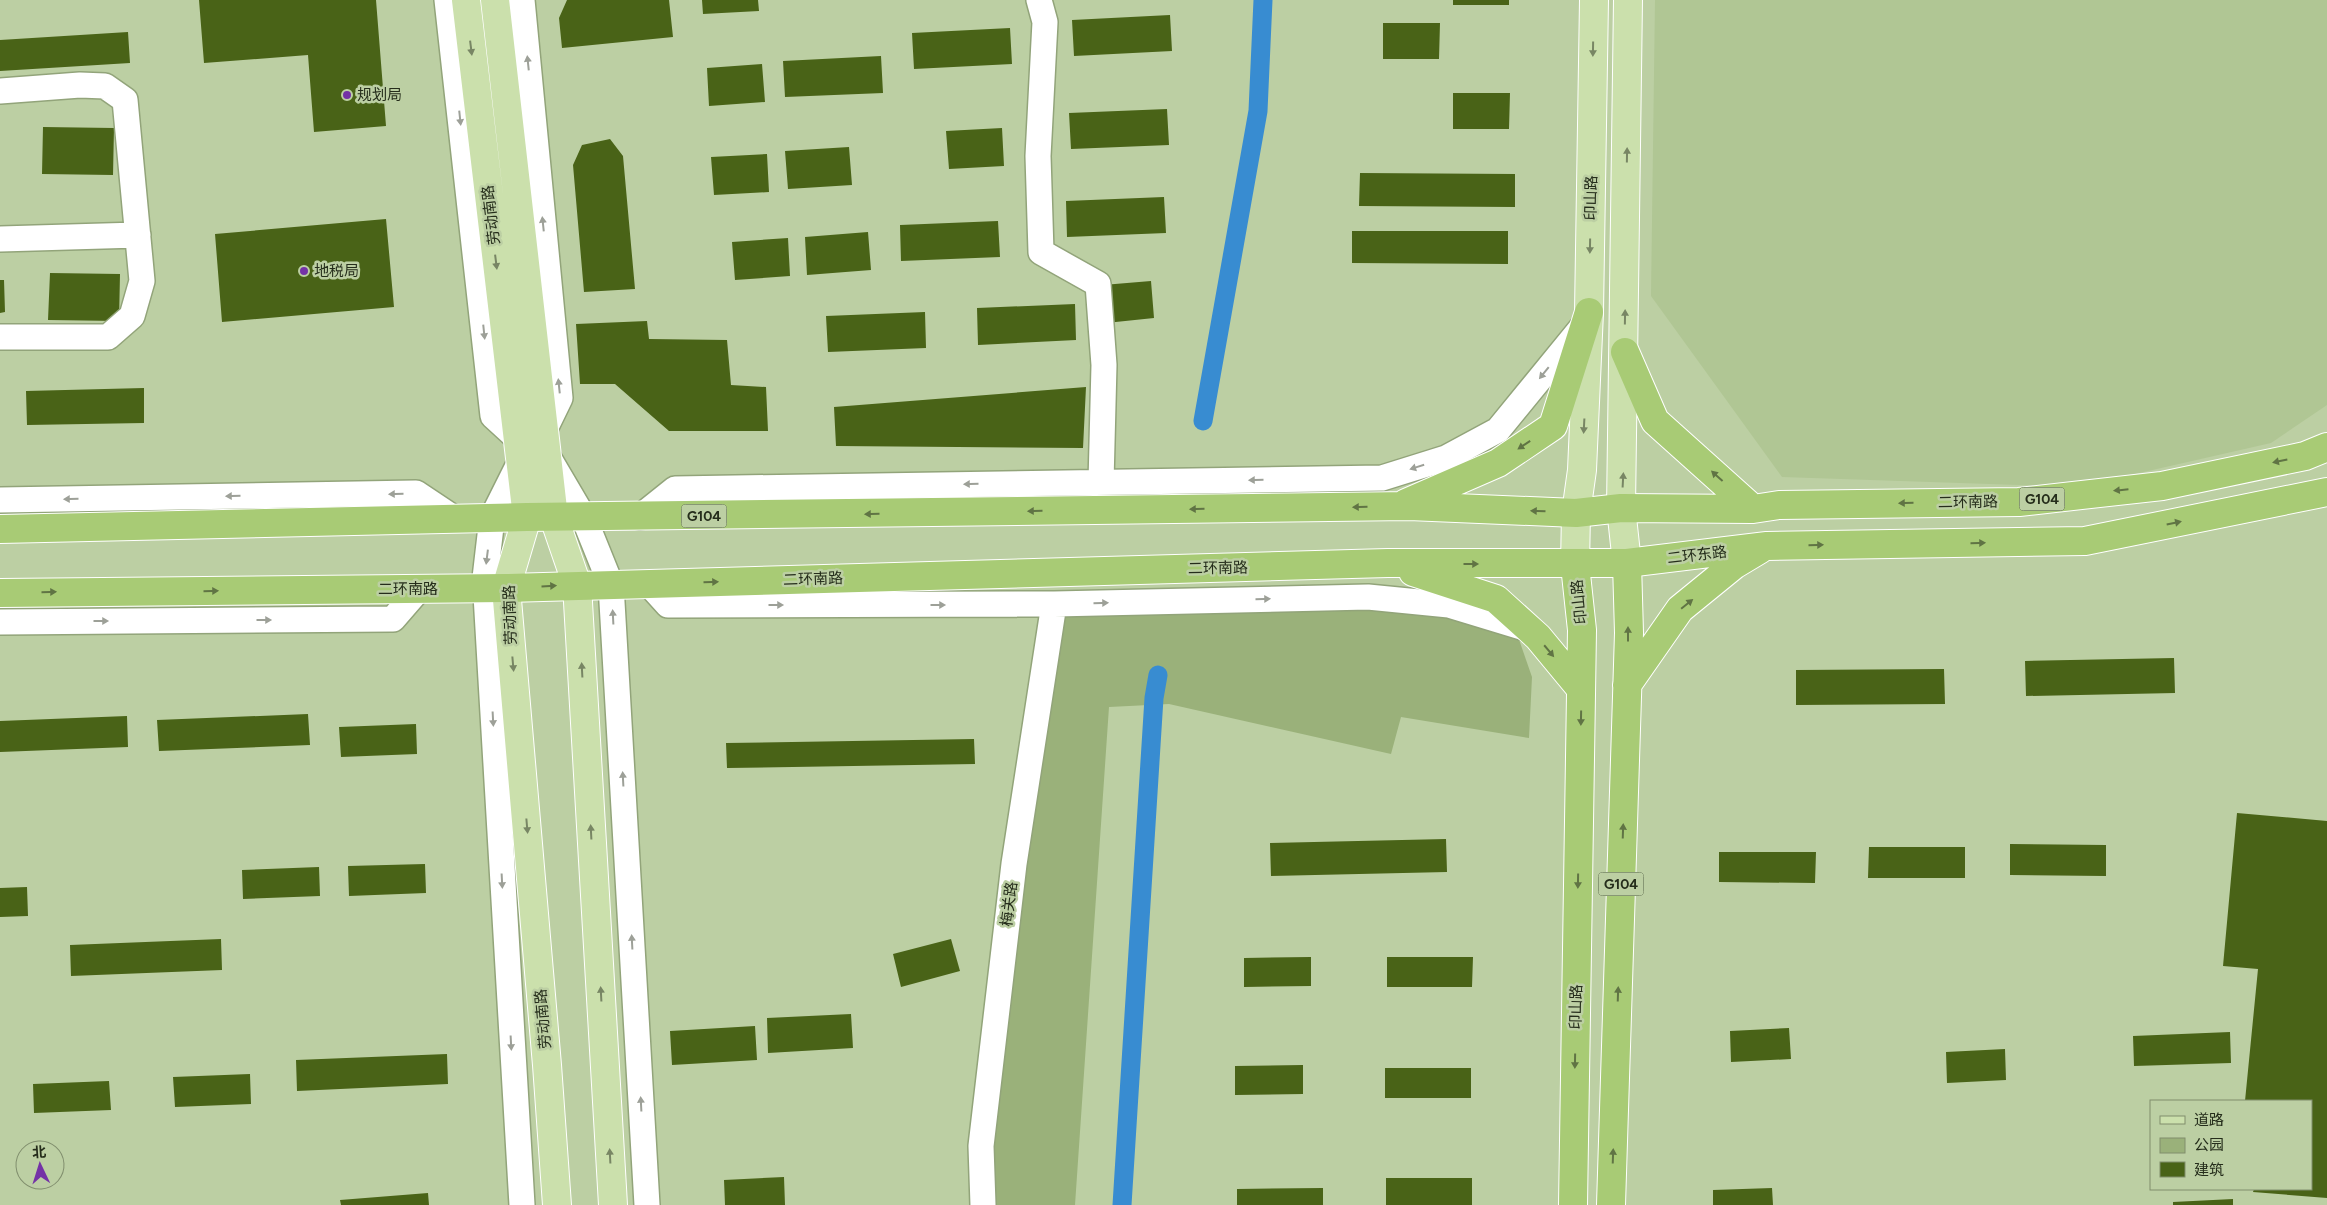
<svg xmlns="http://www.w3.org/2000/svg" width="2327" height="1205" font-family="Figtree,'Noto Sans SC',sans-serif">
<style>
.built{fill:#b0c694}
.green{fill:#9ab17a}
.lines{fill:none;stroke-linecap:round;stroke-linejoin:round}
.canal{stroke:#388cd1;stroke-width:19}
.building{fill:#496317}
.minor-casing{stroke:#92a47a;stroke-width:28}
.major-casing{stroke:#fff;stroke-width:30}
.highway-casing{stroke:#fff;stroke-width:30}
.minor{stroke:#fff;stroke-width:25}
.major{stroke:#cbe0ac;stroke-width:28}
.highway{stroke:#a8cb75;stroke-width:28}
.oneway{fill:#788664}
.oneway2{fill:#9da098}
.oneway3{fill:#607444}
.poi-dot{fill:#7432a6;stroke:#bccfa3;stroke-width:2}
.labels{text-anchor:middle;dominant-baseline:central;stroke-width:5;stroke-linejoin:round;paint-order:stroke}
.shield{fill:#bccfa3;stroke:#525e44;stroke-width:1}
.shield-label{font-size:14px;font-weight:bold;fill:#252d1b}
.poi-label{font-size:15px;fill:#252d1b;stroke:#bccfa3;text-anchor:start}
.street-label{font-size:15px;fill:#252d1b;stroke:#bccfa3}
</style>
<rect width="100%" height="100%" fill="#bccfa3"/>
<path class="built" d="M 1655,0 L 2327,0 L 2327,405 L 2271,443 L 2078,487 L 1782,477 L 1651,296 Z"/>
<path class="green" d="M 1368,597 L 1514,625 L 1532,677 L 1529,738 L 1401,717 L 1391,754 L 1169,704 L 1109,707 L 1075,1205 L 983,1205 L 1054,604 Z"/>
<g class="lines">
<path class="canal" d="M 1203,421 L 1258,111 L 1263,0
M 1122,1205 L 1154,698 L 1158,675"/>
</g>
<path class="building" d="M 199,0 L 376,0 L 386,126 L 314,132 L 308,55 L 204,63 Z
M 567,0 L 669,0 L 673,37 L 562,48 L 559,18 Z
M 702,0 L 758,0 L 759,11 L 703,14 Z
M 1453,0 L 1509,0 L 1509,5 L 1453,5 Z
M 1170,15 L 1172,51 L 1074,56 L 1072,20 Z
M 1383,23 L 1440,23 L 1439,59 L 1383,59 Z
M 1010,28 L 1012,64 L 914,69 L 912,33 Z
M 128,32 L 130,63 L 0,71 L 0,40 Z
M 881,56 L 883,93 L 785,97 L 783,61 Z
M 762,64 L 765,102 L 709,106 L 707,68 Z
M 1453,93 L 1510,93 L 1509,129 L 1453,129 Z
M 1167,109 L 1169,145 L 1071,149 L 1069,113 Z
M 43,127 L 114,128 L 113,175 L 42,174 Z
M 1002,128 L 1004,166 L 949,169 L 946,131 Z
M 610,139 L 623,156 L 635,289 L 584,292 L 573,165 L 582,145 Z
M 849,147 L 852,185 L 788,189 L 785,151 Z
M 767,154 L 769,192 L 714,195 L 711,157 Z
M 1360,173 L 1515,174 L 1515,207 L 1359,206 Z
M 1164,197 L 1166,233 L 1067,237 L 1066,201 Z
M 386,219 L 394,307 L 222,322 L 215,234 Z
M 998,221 L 1000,257 L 901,261 L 900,225 Z
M 1352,231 L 1508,231 L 1508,264 L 1352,263 Z
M 868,232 L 871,270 L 807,275 L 805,237 Z
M 788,238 L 790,276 L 735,280 L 732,242 Z
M 50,273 L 120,274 L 119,321 L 48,320 Z
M 0,280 L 4,280 L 5,312 L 0,313 Z
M 1151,281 L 1154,318 L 1106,323 L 1103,285 Z
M 1075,304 L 1076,340 L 978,345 L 977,308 Z
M 925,312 L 926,348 L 828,352 L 826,316 Z
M 647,321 L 649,339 L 727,340 L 731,385 L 766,387 L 768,431 L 669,431 L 615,384 L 580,384 L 576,324 Z
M 1086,387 L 1083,448 L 836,446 L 834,407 Z
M 144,388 L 144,423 L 27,425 L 26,391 Z
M 2174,658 L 2175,693 L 2026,696 L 2025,661 Z
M 1944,669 L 1945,704 L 1796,705 L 1796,670 Z
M 308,714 L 310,745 L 159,751 L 157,720 Z
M 127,716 L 128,747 L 0,752 L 0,721 Z
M 416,724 L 417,754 L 341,757 L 339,727 Z
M 974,739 L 975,764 L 727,768 L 726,743 Z
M 2237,813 L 2327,821 L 2327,1198 L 2253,1192 L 2254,1189 L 2311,1189 L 2311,1101 L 2245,1101 L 2258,969 L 2223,966 Z
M 1446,839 L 1447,872 L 1271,876 L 1270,843 Z
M 2010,844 L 2106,845 L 2106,876 L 2010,875 Z
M 1869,847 L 1965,847 L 1965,878 L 1868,878 Z
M 1719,852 L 1816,852 L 1815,883 L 1719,882 Z
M 425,864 L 426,893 L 349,896 L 348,866 Z
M 319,867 L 320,896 L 243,899 L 242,870 Z
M 27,887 L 28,916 L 0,917 L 0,888 Z
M 221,939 L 222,970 L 71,976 L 70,945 Z
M 951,939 L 960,971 L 901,987 L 893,954 Z
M 1311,957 L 1311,986 L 1244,987 L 1244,958 Z
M 1387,957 L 1473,957 L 1472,987 L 1387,987 Z
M 851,1014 L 853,1048 L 768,1053 L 767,1018 Z
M 755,1026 L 757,1060 L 672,1065 L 670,1031 Z
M 1789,1028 L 1791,1059 L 1731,1062 L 1730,1031 Z
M 2230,1032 L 2231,1063 L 2134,1066 L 2133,1036 Z
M 2005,1049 L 2006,1080 L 1947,1083 L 1946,1052 Z
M 447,1054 L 448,1084 L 297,1091 L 296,1060 Z
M 1303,1065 L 1303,1094 L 1235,1095 L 1235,1066 Z
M 1385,1068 L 1471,1068 L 1471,1098 L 1385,1098 Z
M 250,1074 L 251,1104 L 175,1107 L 173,1077 Z
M 109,1081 L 111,1110 L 34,1113 L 33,1084 Z
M 784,1177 L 785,1205 L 725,1205 L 724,1180 Z
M 1386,1178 L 1472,1178 L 1472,1205 L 1386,1205 Z
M 1323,1188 L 1323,1205 L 1237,1205 L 1237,1189 Z
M 1772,1188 L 1773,1205 L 1713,1205 L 1713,1190 Z
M 428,1193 L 429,1205 L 341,1205 L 340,1200 Z
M 2233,1199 L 2233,1205 L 2173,1205 L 2173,1202 Z"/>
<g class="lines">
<g class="minor-casing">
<path id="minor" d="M 447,0 L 493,416 L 517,438
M 522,0 L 560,398 L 544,431
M 1039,0 L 1045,22 L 1038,156 L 1041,252 L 1098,284 L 1104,365 L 1101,482
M 0,91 L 80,85 L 105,86 L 125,100 L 142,281 L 132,316 L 108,337 L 0,337
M 0,239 L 138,235
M 547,455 L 584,518 L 611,585 L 647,1205
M 520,462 L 492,518 L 485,578 L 522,1205
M 0,500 L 416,493 L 455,519
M 640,517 L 675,489 L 1382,478 L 1446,458 L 1498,430 L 1583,326
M 649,584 L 668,605 L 1054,604 L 1368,597 L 1449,605 L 1531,630
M 0,622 L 393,619 L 419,589
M 983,1205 L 981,1146 L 1014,864 L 1054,604"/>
</g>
<g class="major-casing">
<path id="major" d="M 466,0 L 527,517 L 506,588 L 547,1065 L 557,1205
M 495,0 L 554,518 L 577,585 L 613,1205
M 1627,563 L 1621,508 L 1628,0
M 1575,565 L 1576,513 L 1582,470 L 1589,312 L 1594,0"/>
</g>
<g class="highway-casing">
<path id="highway" d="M 1625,352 L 1655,421 L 1753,509
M 1406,503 L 1498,463 L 1553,426 L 1589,312
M 0,529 L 527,517 L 1409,506 L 1576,513 L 1621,508 L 1753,509 L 1779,505 L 2019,502 L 2162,486 L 2305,456 L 2327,447
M 1413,572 L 1496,599 L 1538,637 L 1581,689
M 0,593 L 506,588 L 1388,563 L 1627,563 L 1767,546 L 2085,541 L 2327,492
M 1627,685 L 1680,609 L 1734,565 L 1759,550
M 1573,1205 L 1582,630 L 1575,565
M 1611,1205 L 1629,633 L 1627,563"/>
</g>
<use href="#minor" class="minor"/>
<use href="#major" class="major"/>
<use href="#highway" class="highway"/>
</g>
<defs><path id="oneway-solid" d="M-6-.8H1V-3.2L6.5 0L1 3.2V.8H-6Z" transform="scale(1.25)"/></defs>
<g class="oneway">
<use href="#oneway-solid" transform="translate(471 48) rotate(83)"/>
<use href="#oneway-solid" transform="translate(1593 49) rotate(91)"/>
<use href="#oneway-solid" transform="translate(1627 155) rotate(-89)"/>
<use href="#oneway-solid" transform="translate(1590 246) rotate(91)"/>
<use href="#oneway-solid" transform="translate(496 262) rotate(83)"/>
<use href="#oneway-solid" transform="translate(1625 317) rotate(-89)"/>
<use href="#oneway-solid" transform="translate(1584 426) rotate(93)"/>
<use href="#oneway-solid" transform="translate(1623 480) rotate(-87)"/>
<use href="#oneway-solid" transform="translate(513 664) rotate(85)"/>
<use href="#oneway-solid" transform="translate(582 670) rotate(-93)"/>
<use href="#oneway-solid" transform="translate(527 826) rotate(85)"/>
<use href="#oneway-solid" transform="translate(591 832) rotate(-93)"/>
<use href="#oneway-solid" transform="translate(601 994) rotate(-93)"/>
<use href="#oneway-solid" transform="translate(610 1156) rotate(-93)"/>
</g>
<g class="oneway2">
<use href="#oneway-solid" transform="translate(528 63) rotate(-96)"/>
<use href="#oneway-solid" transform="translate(460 118) rotate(84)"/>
<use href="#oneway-solid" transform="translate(543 224) rotate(-96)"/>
<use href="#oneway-solid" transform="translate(484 332) rotate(84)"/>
<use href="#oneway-solid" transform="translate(1544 373) rotate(129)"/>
<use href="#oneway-solid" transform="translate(559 386) rotate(-96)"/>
<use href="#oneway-solid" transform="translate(1417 467) rotate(163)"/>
<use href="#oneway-solid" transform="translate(1256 480) rotate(179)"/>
<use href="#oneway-solid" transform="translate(971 484) rotate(179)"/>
<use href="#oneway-solid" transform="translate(396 494) rotate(179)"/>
<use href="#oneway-solid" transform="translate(233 496) rotate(179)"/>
<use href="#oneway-solid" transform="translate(71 499) rotate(179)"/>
<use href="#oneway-solid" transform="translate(487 557) rotate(97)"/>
<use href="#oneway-solid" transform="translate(1263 599) rotate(-1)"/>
<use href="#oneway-solid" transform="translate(1101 603) rotate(-1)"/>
<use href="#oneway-solid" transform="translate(776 605)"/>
<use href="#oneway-solid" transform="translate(938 605)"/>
<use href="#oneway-solid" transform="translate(613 617) rotate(-93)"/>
<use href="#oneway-solid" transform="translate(264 620)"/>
<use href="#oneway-solid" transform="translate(101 621)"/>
<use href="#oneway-solid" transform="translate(493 719) rotate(87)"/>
<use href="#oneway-solid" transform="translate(623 779) rotate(-93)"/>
<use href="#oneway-solid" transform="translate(502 881) rotate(87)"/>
<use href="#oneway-solid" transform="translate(632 942) rotate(-93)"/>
<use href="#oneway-solid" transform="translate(511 1043) rotate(87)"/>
<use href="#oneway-solid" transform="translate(641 1104) rotate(-93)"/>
</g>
<g class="oneway3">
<use href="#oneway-solid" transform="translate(1524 445) rotate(146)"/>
<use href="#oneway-solid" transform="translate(2280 461) rotate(168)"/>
<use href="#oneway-solid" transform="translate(1717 476) rotate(-138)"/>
<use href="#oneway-solid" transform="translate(2121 490) rotate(174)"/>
<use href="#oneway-solid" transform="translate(1906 503) rotate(179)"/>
<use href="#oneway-solid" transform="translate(1360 507) rotate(179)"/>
<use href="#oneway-solid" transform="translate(1197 509) rotate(179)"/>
<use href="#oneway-solid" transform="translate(1035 511) rotate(179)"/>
<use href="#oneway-solid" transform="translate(1538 511) rotate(-178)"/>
<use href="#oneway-solid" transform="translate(872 514) rotate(179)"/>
<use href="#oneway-solid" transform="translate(2174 523) rotate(-12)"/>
<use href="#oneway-solid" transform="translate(1978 543) rotate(-1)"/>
<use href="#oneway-solid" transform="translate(1816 545) rotate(-1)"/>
<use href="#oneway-solid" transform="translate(1471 564)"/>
<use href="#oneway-solid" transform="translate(711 582) rotate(-2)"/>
<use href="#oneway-solid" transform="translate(549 586) rotate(-3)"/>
<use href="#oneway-solid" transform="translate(211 591) rotate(-1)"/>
<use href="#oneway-solid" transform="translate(49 592) rotate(-1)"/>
<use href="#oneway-solid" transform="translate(1687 604) rotate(-39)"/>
<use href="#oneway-solid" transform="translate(1628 634) rotate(-90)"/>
<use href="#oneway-solid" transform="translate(1549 651) rotate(50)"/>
<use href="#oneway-solid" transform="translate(1581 718) rotate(91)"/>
<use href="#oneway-solid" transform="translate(1623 831) rotate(-88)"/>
<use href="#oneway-solid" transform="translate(1578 881) rotate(91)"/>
<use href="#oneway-solid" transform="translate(1618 994) rotate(-88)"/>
<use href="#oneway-solid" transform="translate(1575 1061) rotate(91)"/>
<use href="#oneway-solid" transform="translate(1613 1156) rotate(-88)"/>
</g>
<g class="poi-dot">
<circle cx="347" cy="95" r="5"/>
<circle cx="304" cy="271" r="5"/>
</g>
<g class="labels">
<g class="shield">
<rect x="2019.5" y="487.5" width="45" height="23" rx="4"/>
<rect x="681.5" y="504.5" width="45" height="23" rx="4"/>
<rect x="1598.5" y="872.5" width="45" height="23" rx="4"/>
</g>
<g class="shield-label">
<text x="2042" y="499">G104</text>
<text x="704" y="516">G104</text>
<text x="1621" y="884">G104</text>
</g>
<g class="poi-label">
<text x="357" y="95">规划局</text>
<text x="314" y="271">地税局</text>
</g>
<g class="street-label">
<text transform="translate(1591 198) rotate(-89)">印山路</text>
<text transform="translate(491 215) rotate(-97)">劳动南路</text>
<text transform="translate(1968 502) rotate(-1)">二环南路</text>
<text transform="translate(1697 555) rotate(-7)">二环东路</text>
<text transform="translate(1218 568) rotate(-1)">二环南路</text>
<text transform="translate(813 579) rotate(-2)">二环南路</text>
<text x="408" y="589">二环南路</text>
<text transform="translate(1579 602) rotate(-96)">印山路</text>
<text transform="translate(510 615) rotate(-92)">劳动南路</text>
<text transform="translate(1009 904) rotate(-83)">梅关路</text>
<text transform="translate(1576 1007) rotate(-89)">印山路</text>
<text transform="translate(543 1019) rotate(-95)">劳动南路</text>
</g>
</g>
<rect x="2150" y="1100" width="162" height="90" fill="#bccfa3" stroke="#808e6d"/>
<rect x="2160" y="1116" width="25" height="8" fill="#cbe0ac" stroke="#808e6d"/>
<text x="2194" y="1125" font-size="15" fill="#252d1b">道路</text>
<rect x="2160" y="1138" width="25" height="15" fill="#9ab17a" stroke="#808e6d"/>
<text x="2194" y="1150" font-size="15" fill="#252d1b">公园</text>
<rect x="2160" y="1162" width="25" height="15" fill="#496317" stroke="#808e6d"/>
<text x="2194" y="1175" font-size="15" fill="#252d1b">建筑</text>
<g transform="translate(40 1165) rotate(356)"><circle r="24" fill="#bccfa3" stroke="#808e6d"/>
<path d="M0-4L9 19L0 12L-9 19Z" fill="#7432a6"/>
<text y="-8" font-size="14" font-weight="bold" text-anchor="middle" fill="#252d1b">北</text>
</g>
</svg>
